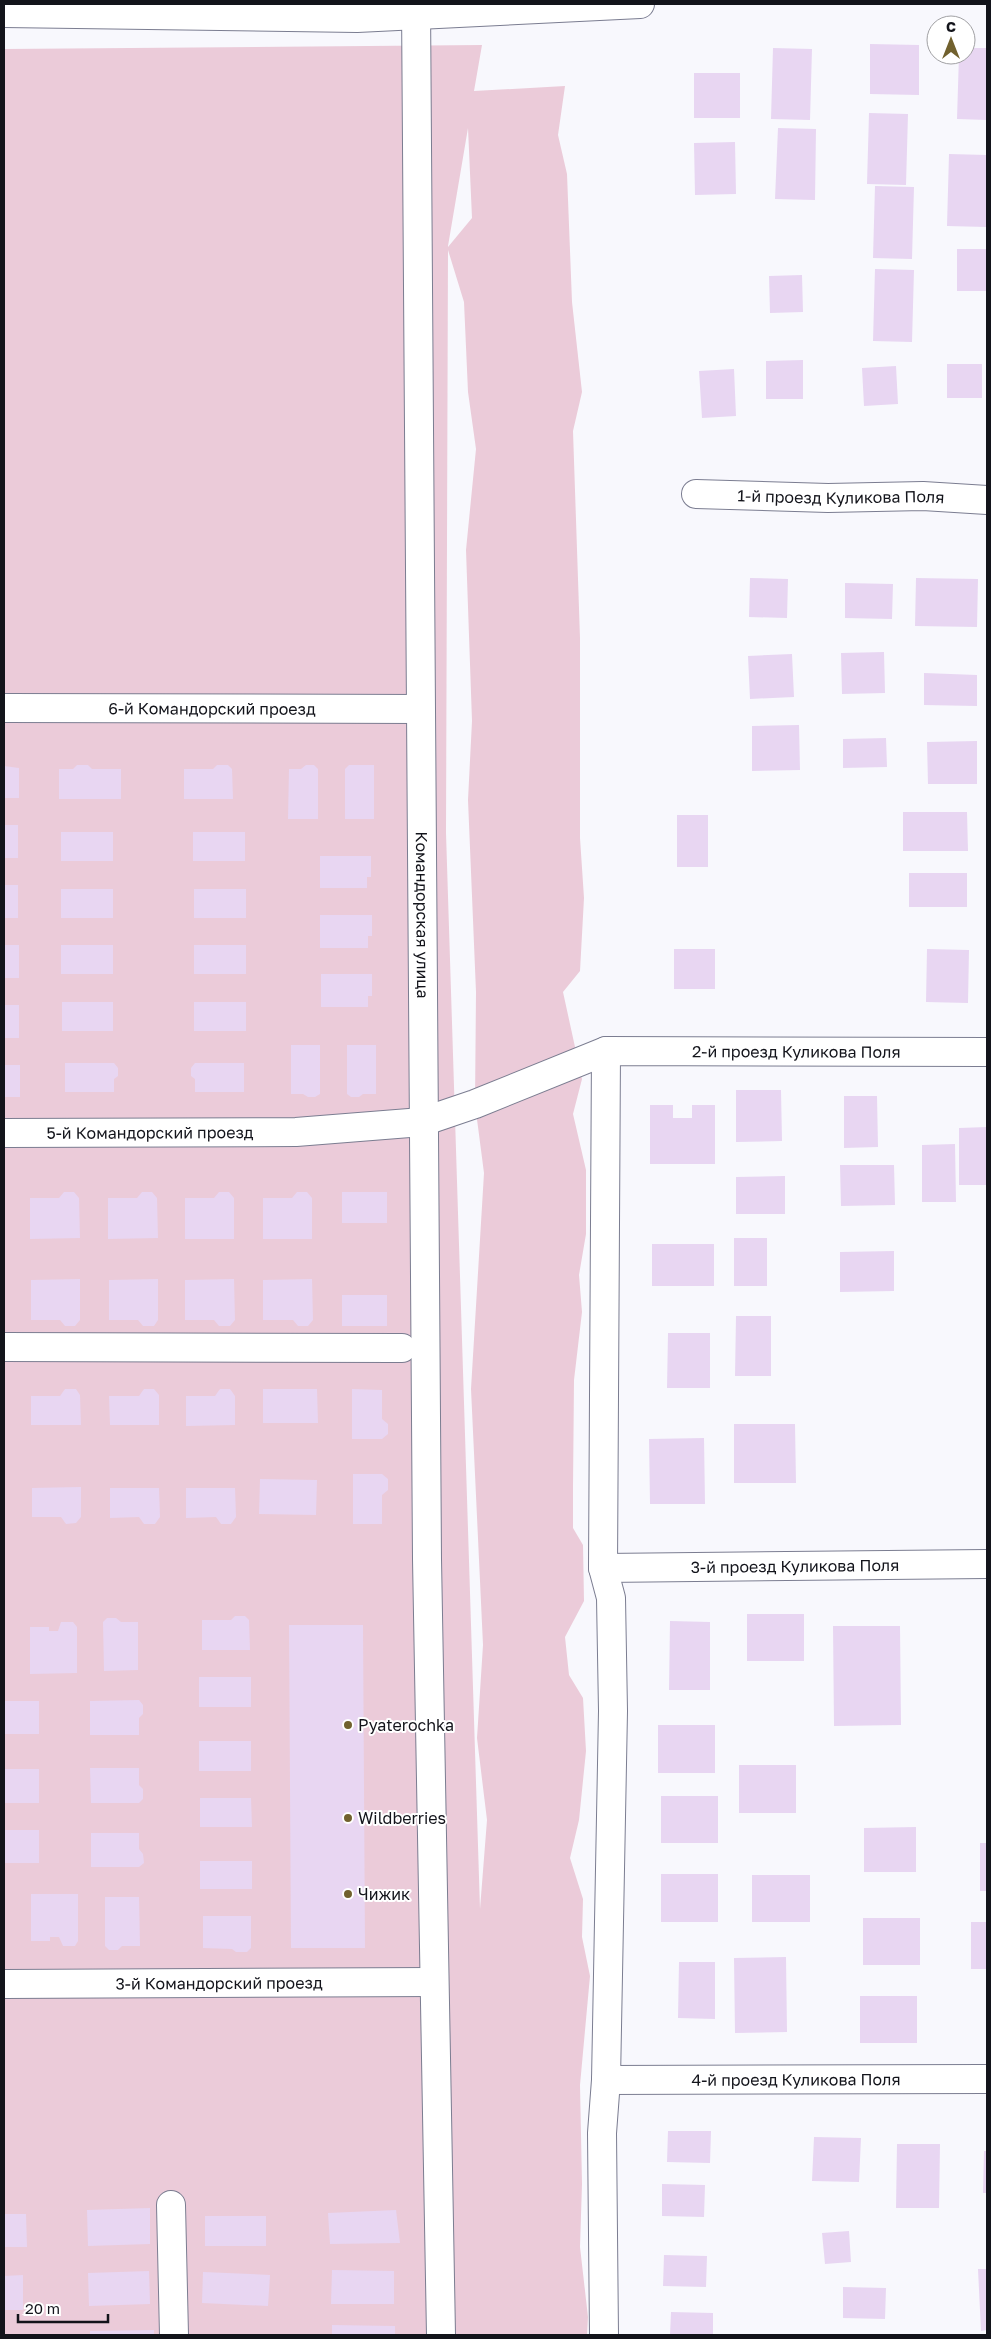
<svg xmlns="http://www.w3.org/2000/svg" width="991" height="2339" font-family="'Golos Text',sans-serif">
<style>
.green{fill:#ebcbd9;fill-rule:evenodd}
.building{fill:#e8d6f2}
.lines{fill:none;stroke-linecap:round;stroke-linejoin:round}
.minor-casing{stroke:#7b7d91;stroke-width:30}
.minor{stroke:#fff;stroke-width:28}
.poi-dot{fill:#71612e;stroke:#fff;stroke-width:2}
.labels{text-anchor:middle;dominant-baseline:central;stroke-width:4;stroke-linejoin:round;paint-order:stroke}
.street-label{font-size:16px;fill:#13141b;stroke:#fff}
.poi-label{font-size:16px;fill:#13141b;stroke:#fff;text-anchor:start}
</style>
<rect width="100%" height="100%" fill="#f8f8fd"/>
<path class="green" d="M 482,45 L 474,91 L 565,86 L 558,135 L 567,174 L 572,302 L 582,392 L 573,431 L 580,638 L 580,838 L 584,898 L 580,971 L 563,992 L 582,1079 L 573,1114 L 586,1170 L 586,1234 L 579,1275 L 582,1312 L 574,1380 L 573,1487 L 573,1528 L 583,1545 L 584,1601 L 565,1637 L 569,1675 L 583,1698 L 586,1751 L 579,1820 L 570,1858 L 583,1899 L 582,1937 L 590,1976 L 580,2085 L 582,2184 L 580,2247 L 588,2317 L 587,2335 L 4,2335 L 4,49 ZM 468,128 L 472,218 L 448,247 L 448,246 ZM 448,250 L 464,302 L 468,392 L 476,449 L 466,550 L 472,721 L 468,800 L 476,992 L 475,1104 L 484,1173 L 471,1389 L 483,1645 L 477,1738 L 487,1820 L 480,1909 L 446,833 Z"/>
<path class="building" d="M 870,44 L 919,45 L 919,95 L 870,94 Z
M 773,48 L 812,49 L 810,120 L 771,119 Z
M 966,48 L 987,48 L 987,120 L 957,119 L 959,55 L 966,55 Z
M 694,73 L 740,73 L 740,118 L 694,118 Z
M 869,113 L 908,114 L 906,185 L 867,184 Z
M 778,128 L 816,129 L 815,200 L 775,199 Z
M 735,142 L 736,194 L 695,195 L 694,143 Z
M 949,154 L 987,155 L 986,227 L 947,226 Z
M 875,186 L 914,187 L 912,259 L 873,258 Z
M 957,249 L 987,249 L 987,291 L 957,291 Z
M 875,269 L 914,270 L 912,342 L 873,341 Z
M 802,275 L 803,312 L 770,313 L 769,276 Z
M 803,360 L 803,399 L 766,399 L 766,361 Z
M 947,364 L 982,364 L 982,398 L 947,398 Z
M 896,366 L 898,404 L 864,406 L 862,368 Z
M 734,369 L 736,416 L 702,418 L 699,371 Z
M 750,578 L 788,579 L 787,618 L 749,617 Z
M 916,578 L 978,579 L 977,627 L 915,626 Z
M 845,583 L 893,584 L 892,619 L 845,618 Z
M 884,652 L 885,693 L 842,694 L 841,653 Z
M 792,654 L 794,697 L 750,699 L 748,656 Z
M 924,673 L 977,675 L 977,706 L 924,705 Z
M 799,725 L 800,770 L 752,771 L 752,726 Z
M 886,738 L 887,767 L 843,768 L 843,739 Z
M 977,741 L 977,784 L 928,784 L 927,742 Z
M 77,765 L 88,765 L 92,769 L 121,769 L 121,799 L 59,799 L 59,769 L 73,769 Z
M 217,765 L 228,765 L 232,769 L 233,799 L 184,799 L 184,769 L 213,769 Z
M 306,765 L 314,765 L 318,769 L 318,819 L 288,819 L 289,769 L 301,769 Z
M 349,765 L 374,765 L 374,819 L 345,819 L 345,769 Z
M 4,766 L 19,768 L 19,798 L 4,798 Z
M 903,812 L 967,812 L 968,851 L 903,851 Z
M 677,815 L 708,815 L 708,867 L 677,867 Z
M 4,825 L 18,825 L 18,858 L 4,858 Z
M 61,832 L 113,832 L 113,861 L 61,861 Z
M 193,832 L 245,832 L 245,861 L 193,861 Z
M 320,856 L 371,856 L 371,877 L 367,877 L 367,888 L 320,888 Z
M 909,873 L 967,873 L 967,907 L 909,907 Z
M 4,885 L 18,885 L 18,918 L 4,918 Z
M 61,889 L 113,889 L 113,918 L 61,918 Z
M 194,889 L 246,889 L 246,918 L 194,918 Z
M 320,915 L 372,915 L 372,936 L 368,936 L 368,948 L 320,948 Z
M 4,945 L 19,945 L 19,978 L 4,978 Z
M 61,945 L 113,945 L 113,974 L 61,974 Z
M 194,945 L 246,945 L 246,974 L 194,974 Z
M 674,949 L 715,949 L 715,989 L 674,989 Z
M 927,949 L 969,950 L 968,1003 L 926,1002 Z
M 321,974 L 372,974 L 372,996 L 368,996 L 368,1007 L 321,1007 Z
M 62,1002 L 113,1002 L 113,1031 L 62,1031 Z
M 194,1002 L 246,1002 L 246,1031 L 194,1031 Z
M 4,1005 L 19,1005 L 19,1038 L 4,1038 Z
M 291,1045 L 320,1045 L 320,1094 L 315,1097 L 308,1097 L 303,1094 L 291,1094 Z
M 347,1045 L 376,1045 L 376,1094 L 363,1094 L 359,1097 L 351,1097 L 347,1094 Z
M 65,1063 L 114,1063 L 118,1068 L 118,1076 L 114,1079 L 114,1092 L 65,1092 Z
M 195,1063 L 244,1063 L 244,1092 L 195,1092 L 195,1079 L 191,1076 L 191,1068 Z
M 4,1065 L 20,1065 L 20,1097 L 4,1097 Z
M 736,1090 L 781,1090 L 782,1141 L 736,1142 Z
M 844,1096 L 877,1096 L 878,1147 L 844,1148 Z
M 650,1105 L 673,1105 L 673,1118 L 692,1118 L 692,1105 L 715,1105 L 715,1164 L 650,1164 Z
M 987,1127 L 987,1185 L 959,1185 L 959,1128 Z
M 955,1144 L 956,1202 L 922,1202 L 922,1145 Z
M 840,1165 L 894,1165 L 895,1205 L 841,1206 Z
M 785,1176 L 785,1214 L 736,1214 L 736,1177 Z
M 64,1192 L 74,1192 L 79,1198 L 80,1238 L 30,1239 L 30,1198 L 59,1198 Z
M 142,1192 L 152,1192 L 157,1198 L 158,1238 L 108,1239 L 108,1198 L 137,1198 Z
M 219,1192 L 229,1192 L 234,1198 L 234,1239 L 185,1239 L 185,1198 L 214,1198 Z
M 297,1192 L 307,1192 L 312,1198 L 312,1239 L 263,1239 L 263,1198 L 292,1198 Z
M 342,1192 L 387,1192 L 387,1223 L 342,1223 Z
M 734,1238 L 767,1238 L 767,1286 L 734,1286 Z
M 652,1244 L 714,1244 L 714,1286 L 652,1286 Z
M 894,1251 L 894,1291 L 840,1292 L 840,1252 Z
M 80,1279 L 80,1320 L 75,1326 L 65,1326 L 60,1320 L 31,1320 L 31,1280 Z
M 158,1279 L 158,1320 L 154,1326 L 143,1326 L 138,1320 L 109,1320 L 109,1280 Z
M 234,1279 L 235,1320 L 230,1326 L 219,1326 L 214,1320 L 185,1320 L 185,1280 Z
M 312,1279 L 313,1320 L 308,1326 L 298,1326 L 293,1320 L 263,1320 L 263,1280 Z
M 342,1295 L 387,1295 L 387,1326 L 342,1326 Z
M 736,1316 L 771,1316 L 771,1376 L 735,1376 Z
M 668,1333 L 710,1333 L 710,1388 L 667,1388 Z
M 65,1389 L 76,1389 L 80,1395 L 81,1425 L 31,1425 L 31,1396 L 60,1396 Z
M 144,1389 L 154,1389 L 159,1395 L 159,1425 L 110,1425 L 109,1396 L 139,1396 Z
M 220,1389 L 230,1389 L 235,1396 L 235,1425 L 186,1426 L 186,1396 L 215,1396 Z
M 263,1389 L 317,1389 L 318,1423 L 263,1423 Z
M 352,1389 L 382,1390 L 382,1419 L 388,1424 L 388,1434 L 382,1439 L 352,1439 Z
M 734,1424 L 795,1424 L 796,1483 L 734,1483 Z
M 704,1438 L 705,1504 L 650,1504 L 649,1439 Z
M 353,1474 L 382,1474 L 388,1479 L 388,1490 L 382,1495 L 382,1524 L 353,1524 Z
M 260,1479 L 317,1480 L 316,1515 L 259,1514 Z
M 81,1487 L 81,1517 L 76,1523 L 66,1524 L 61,1517 L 32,1517 L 32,1488 Z
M 110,1488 L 159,1488 L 160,1517 L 155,1524 L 144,1524 L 139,1517 L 110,1518 Z
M 186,1488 L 235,1488 L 236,1517 L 231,1524 L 221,1524 L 216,1517 L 186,1518 Z
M 747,1614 L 804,1614 L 804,1661 L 747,1661 Z
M 235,1616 L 245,1616 L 249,1620 L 250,1650 L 202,1650 L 202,1620 L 231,1620 Z
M 107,1618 L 116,1618 L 121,1622 L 138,1622 L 138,1670 L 104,1671 L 103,1622 Z
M 670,1621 L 710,1622 L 710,1690 L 669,1690 Z
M 61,1622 L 73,1622 L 77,1627 L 77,1673 L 30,1674 L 30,1627 L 49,1627 L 49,1631 L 58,1631 Z
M 289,1625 L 363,1625 L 365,1948 L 291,1948 Z
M 833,1626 L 900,1626 L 901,1725 L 834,1726 Z
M 199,1677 L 251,1677 L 251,1707 L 199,1707 Z
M 139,1700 L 143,1705 L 143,1714 L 139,1718 L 139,1735 L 90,1735 L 90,1701 Z
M 4,1701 L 39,1701 L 39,1734 L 4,1734 Z
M 658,1725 L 715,1725 L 715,1773 L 658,1773 Z
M 199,1741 L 251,1741 L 251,1771 L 199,1771 Z
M 739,1765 L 796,1765 L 796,1813 L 739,1813 Z
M 90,1768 L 139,1768 L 139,1785 L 143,1789 L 143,1799 L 139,1803 L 91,1803 Z
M 4,1769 L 39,1769 L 39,1803 L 4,1803 Z
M 661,1796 L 718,1796 L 718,1843 L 661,1843 Z
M 200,1798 L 251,1798 L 252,1827 L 200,1827 Z
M 916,1827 L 916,1872 L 864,1872 L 864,1828 Z
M 4,1830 L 39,1830 L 39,1863 L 4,1863 Z
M 91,1833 L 139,1833 L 139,1849 L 143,1854 L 144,1863 L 139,1867 L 91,1867 Z
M 980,1843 L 987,1843 L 987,1891 L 980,1891 Z
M 200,1861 L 252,1861 L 252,1889 L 200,1889 Z
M 661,1874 L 718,1874 L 718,1922 L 661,1922 Z
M 752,1875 L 810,1875 L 810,1922 L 752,1922 Z
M 31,1894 L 78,1894 L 78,1941 L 75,1946 L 63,1946 L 59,1937 L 50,1937 L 50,1941 L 31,1941 Z
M 105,1897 L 139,1897 L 140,1946 L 122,1946 L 118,1950 L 109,1950 L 105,1946 Z
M 203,1916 L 251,1916 L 251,1948 L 247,1952 L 236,1952 L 232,1949 L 203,1948 Z
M 863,1918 L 920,1918 L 920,1965 L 863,1965 Z
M 971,1922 L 987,1922 L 987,1969 L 971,1969 Z
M 786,1957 L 787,2032 L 735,2033 L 734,1958 Z
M 679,1962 L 715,1962 L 715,2019 L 678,2018 Z
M 860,1996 L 917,1996 L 917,2043 L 860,2043 Z
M 668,2131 L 711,2131 L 710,2163 L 667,2162 Z
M 814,2137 L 861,2138 L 859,2182 L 812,2181 Z
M 897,2144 L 940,2144 L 939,2208 L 896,2208 Z
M 984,2151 L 987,2151 L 987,2193 L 983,2193 Z
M 662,2184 L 705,2185 L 704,2217 L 662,2216 Z
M 150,2208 L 150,2244 L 88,2246 L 87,2210 Z
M 396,2210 L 400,2243 L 330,2244 L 328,2213 Z
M 4,2214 L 26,2214 L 27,2247 L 4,2247 Z
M 205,2216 L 266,2216 L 266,2246 L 205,2246 Z
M 849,2231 L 851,2262 L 825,2264 L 822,2233 Z
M 664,2255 L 707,2256 L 706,2287 L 663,2286 Z
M 978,2269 L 987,2269 L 987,2330 L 981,2331 Z
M 332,2270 L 394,2271 L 394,2304 L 331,2304 Z
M 149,2271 L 150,2304 L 89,2306 L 88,2273 Z
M 203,2272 L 270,2275 L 268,2306 L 202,2303 Z
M 23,2275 L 23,2310 L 4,2310 L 4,2276 Z
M 843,2287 L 886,2288 L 885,2319 L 843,2318 Z
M 671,2312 L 713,2313 L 713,2335 L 670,2335 Z
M 332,2325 L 395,2326 L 395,2335 L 332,2335 Z
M 154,2330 L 154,2335 L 90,2335 L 90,2331 Z"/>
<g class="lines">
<g class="minor-casing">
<g id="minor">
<path id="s1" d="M 416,4 L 427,1559 L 441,2335"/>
<path d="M 4,13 L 357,18 L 640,4"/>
<path id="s2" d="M 696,494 L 828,498 L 923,496 L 987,500"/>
<path id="s3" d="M 4,708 L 420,709"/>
<path id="s4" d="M 4,1133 L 296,1132 L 422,1122 L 475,1104 L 606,1051 L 987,1052"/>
<path d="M 4,1347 L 402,1348"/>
<path id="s5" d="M 603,1568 L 987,1564"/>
<path id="s6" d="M 4,1984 L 434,1982"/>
<path id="s7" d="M 606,2080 L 987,2079"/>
<path d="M 171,2205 L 174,2335"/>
<path d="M 604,2335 L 602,2133 L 606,2080 L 613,1711 L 611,1598 L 603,1568 L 606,1051"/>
</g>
</g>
<use href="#minor" class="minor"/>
</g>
<g class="poi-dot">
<circle cx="348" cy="1725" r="5"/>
<circle cx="348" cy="1818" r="5"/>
<circle cx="348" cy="1894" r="5"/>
</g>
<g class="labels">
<g class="street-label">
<text stroke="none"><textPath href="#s2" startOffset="145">1-й проезд Куликова Поля</textPath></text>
<text stroke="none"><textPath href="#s3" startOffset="208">6-й Командорский проезд</textPath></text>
<text stroke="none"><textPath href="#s1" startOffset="911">Командорская улица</textPath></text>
<text stroke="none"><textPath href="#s4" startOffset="806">2-й проезд Куликова Поля</textPath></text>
<text stroke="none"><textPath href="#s4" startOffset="146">5-й Командорский проезд</textPath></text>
<text stroke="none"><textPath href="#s5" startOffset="192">3-й проезд Куликова Поля</textPath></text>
<text stroke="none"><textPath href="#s6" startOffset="215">3-й Командорский проезд</textPath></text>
<text stroke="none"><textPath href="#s7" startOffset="190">4-й проезд Куликова Поля</textPath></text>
</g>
<g class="poi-label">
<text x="358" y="1725">Pyaterochka</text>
<text x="358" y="1818">Wildberries</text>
<text x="358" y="1894">Чижик</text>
</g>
</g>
<rect width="991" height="2339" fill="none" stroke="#13141b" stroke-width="10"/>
<g transform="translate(951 40)"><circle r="24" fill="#ffffff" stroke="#a1a1a4"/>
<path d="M0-4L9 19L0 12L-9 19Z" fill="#71612e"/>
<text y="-8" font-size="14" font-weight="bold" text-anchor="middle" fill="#13141b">С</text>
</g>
<path d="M18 2314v8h90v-8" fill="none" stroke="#13141b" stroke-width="2.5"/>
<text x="25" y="2314" font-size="15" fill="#13141b" stroke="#ffffff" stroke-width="4" paint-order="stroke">20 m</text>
</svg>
